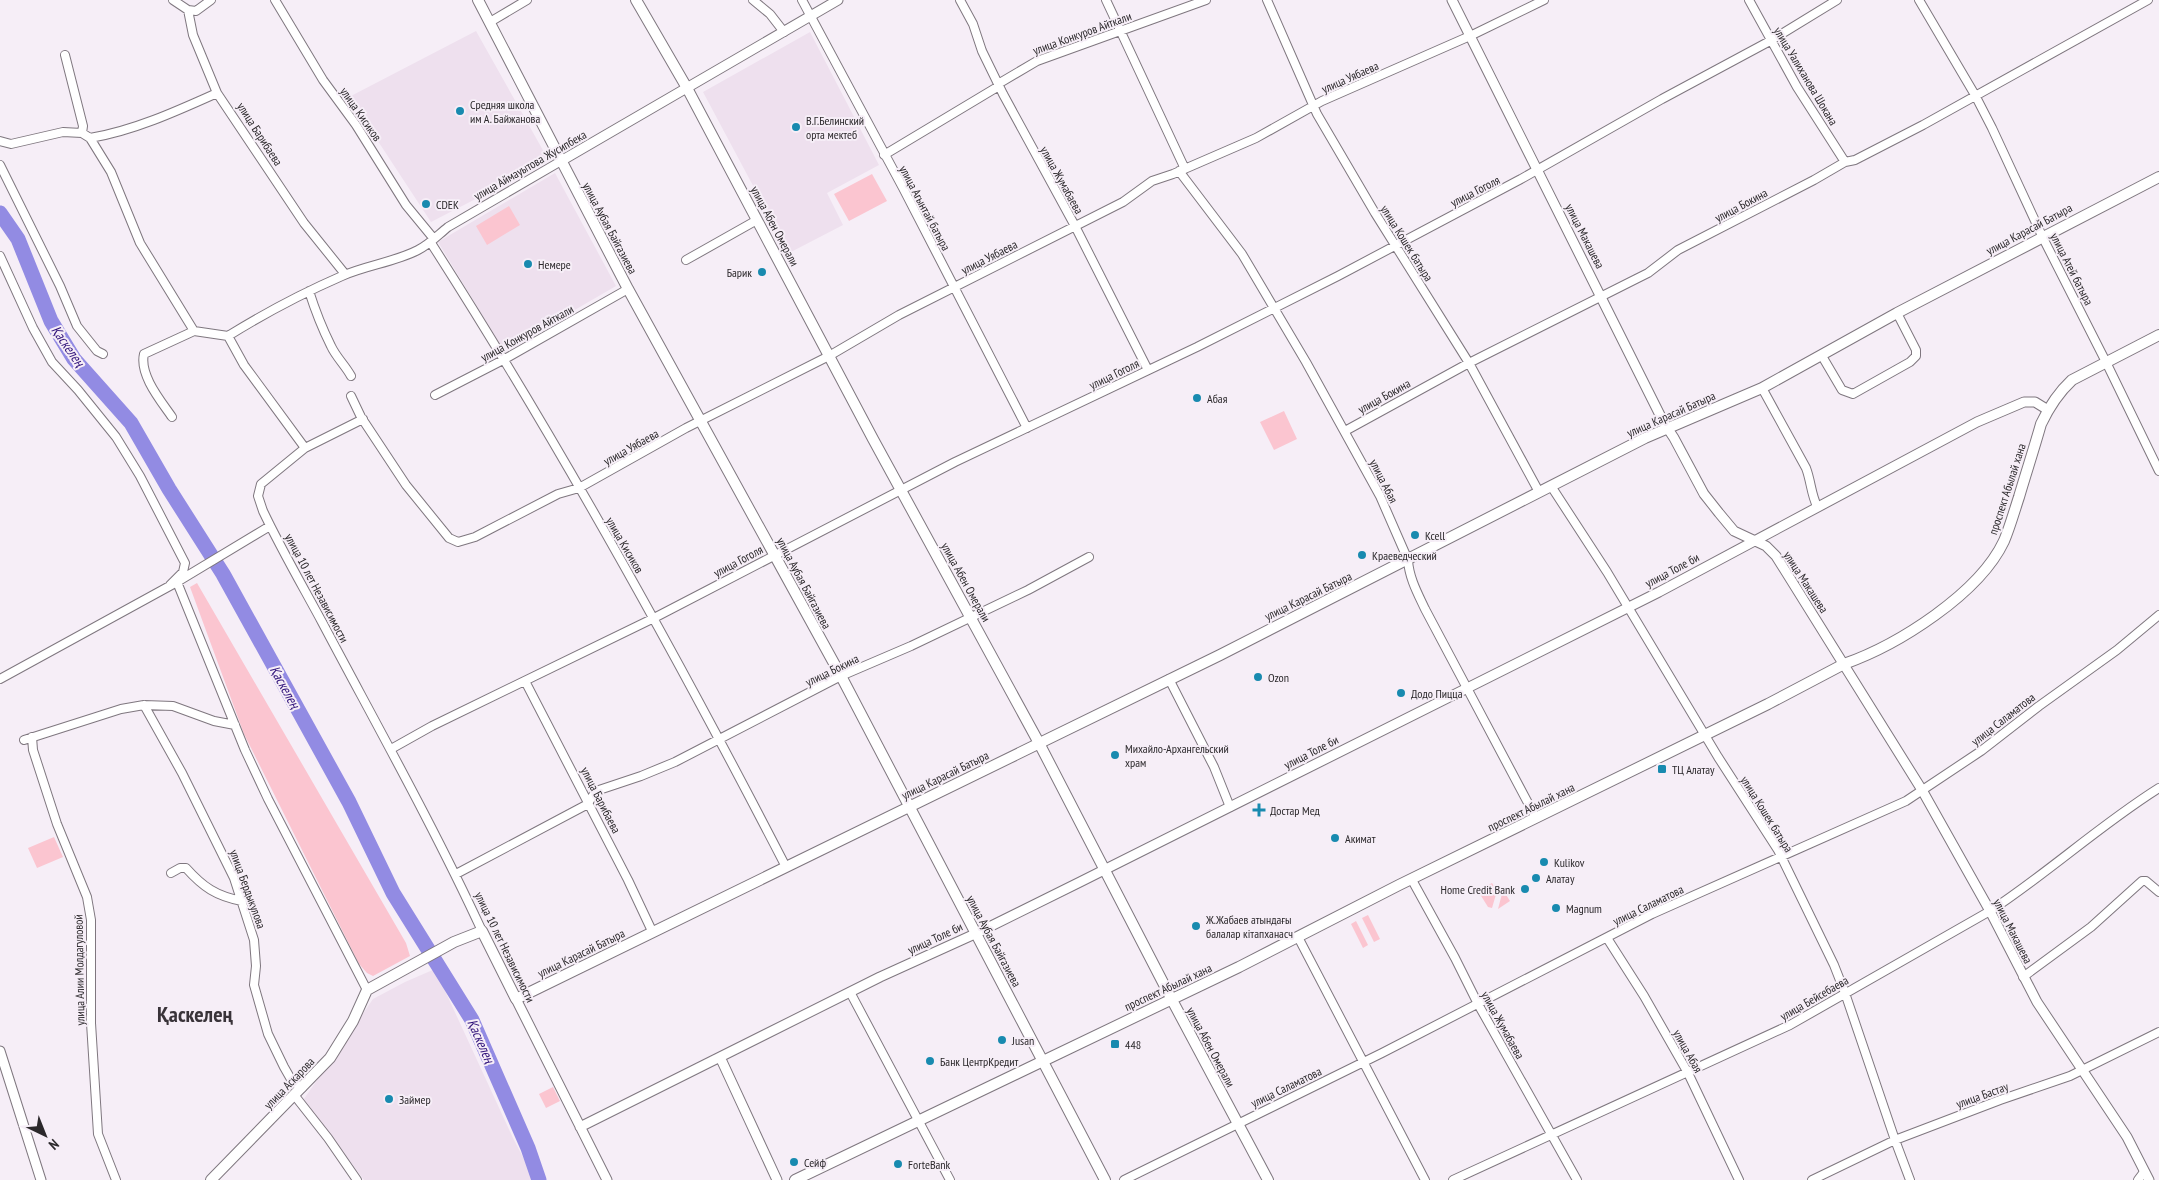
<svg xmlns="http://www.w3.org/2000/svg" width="2159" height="1180" font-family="'PT Sans Narrow',sans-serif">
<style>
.built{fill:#eee0ee}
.green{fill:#fbc5d0}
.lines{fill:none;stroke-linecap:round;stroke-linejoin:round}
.river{stroke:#928be3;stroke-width:15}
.minor-casing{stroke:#7f777f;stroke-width:10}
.tertiary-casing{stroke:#7f777f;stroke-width:11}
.secondary-casing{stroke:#7f777f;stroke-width:12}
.minor{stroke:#fff;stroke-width:8}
.tertiary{stroke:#fff;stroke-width:9}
.secondary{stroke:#fff;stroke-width:10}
.poi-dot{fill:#188aaf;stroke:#f6eef7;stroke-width:2}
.labels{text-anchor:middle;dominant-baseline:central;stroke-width:4;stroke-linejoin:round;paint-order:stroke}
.street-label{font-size:12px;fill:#2b282b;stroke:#f6eef7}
.poi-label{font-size:12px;fill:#2b282b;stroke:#f6eef7;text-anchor:start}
.water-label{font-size:14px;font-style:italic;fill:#31147b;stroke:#f6eef7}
.town-label{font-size:22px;font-weight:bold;fill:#393339;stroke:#f6eef7}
</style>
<rect width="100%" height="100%" fill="#f6eef7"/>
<path class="built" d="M 476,31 L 549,161 L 431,222 L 349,97 Z
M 810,32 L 879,165 L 827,193 L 843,225 L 789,253 L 703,92 Z
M 555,173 L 616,286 L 504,351 L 438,242 Z
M 435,969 L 513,1138 L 535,1180 L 364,1180 L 304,1099 L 373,999 L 405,982 Z"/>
<path class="green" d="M 872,174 L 887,201 L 849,221 L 834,194 Z
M 509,206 L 520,225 L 487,245 L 476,226 Z
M 1284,411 L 1297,439 L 1274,450 L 1260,422 Z
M 197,583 L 406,943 L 410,956 L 373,976 L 367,973 L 359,964 L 244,734 L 190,587 Z
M 54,837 L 63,857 L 37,868 L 28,848 Z
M 1492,883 L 1497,891 L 1492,908 L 1488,907 L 1478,891 Z
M 1503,890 L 1510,901 L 1498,909 Z
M 1368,915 L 1380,939 L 1374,942 L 1362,918 Z
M 1356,921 L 1368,945 L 1363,948 L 1351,924 Z
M 553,1087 L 560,1101 L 546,1108 L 539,1094 Z"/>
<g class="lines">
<path class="river" d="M 0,213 L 18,239 L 51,321 L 74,359 L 131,423 L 169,489 L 223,574 L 349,802 L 393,893 L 472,1020 L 528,1148 L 539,1180"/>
<g class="minor-casing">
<path id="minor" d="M 173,0 L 188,10 L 193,35 L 217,93 L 304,223 L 345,274
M 275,0 L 323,80 L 356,125 L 406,205 L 434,239
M 753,0 L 770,14 L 784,32
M 802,0 L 903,188 L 1027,428
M 960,0 L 973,24 L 982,51 L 1003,94 L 1075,226 L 1148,370
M 1106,0 L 1185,169
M 1267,0 L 1317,114 L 1375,213 L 1469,363 L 1539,492
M 1749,0 L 1797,87 L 1845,162
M 1919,0 L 1975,95 L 1992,128 L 2043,238 L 2106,362 L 2159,471
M 188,10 L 196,11 L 211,0
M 490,22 L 527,0
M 65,55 L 83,126 L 82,133
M 998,84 L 1037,61 L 1206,0
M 90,138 C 133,131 177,111 217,93
M 0,141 L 11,144 L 63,132 L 82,133 L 90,138 L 111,172 L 140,243 L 194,331 L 228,336
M 884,155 L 999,86
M 0,165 L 60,286 L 77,326 L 97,351 L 103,354
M 1179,171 L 1242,254 L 1306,362 L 1380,496 L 1408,560 C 1409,578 1418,594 1425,609 L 1536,818
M 431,243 C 560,444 676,654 786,867
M 0,256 L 33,328 L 52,362 L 78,390 L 116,437 L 140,476 L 185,563 L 183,572 L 170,585
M 686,260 L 757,220
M 309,291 C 315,310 322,328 331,346 C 336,357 345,365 351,376
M 228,336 L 244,365 L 305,448 L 261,484 L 258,496 L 263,511 C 281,549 302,585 322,622 C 376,724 433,825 482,931
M 228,336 C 265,313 303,293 342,276 C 367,265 395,262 418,250 C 430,244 438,235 448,227 L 561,161
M 1822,356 L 1842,390 L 1853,394 L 1910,362 L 1916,356 L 1916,350 L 1897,313
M 1762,388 L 1806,468 C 1811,481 1811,494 1817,506
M 435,395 L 503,360 L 628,289
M 351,396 L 361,417 L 406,485 L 449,538 L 458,542 L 475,537 L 558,494 L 579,488 L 686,428 L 829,356 L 899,315 L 1123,202 L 1152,181 L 1173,174 L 1256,138 L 1322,101 L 1470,36 L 1544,0
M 172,417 C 161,401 139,375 144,354 L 194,331
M 1345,431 L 1469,363 L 1636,279 L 1648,273 L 1678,250 L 1814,180 L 1845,162 L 1855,160 L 1923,125 L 2148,0
M 305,448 L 363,419
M 1551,486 L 1607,572 L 1718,757 L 1778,850 L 1834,965 L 1845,993 L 1895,1140 L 1910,1180
M 177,582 L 245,750 L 268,799 L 367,990
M 0,679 L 177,582 L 270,526
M 1169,679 L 1214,767 L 1230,807
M 525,681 L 628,880 L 652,931
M 144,705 L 182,773 L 234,878 L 254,940 L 256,966 L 254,985 L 268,1034 L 284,1067 L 292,1081 L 302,1088
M 32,737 L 33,750 L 57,824 L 87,897 L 91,920 L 91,1023 L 98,1134 L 116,1180
M 24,740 L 121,709 L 144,705 L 173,706 L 214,721 L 235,725
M 391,749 L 432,726 L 654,618 L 955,462 L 1197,347 L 1338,276 L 1521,179 L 1662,99 L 1770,41 L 1837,0
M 588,803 L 596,791 L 641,776 L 675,762 L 841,676 L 911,646 L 1028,590 L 1089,557
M 171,873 L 180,868 L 186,868 C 203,887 216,896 242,901
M 456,874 L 588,804
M 1412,880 L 1455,958 L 1478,1004 L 1577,1180
M 1298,937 L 1425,1180
M 1607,938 L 1644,996 L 1688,1073 L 1739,1180
M 2023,977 L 2091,927 L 2142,881 L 2146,881 L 2159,892
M 850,992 L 950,1180
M 295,1096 L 328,1138 L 357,1180
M 1124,1180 L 1382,1053 L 1652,914 L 1906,801 L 1981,751 L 2039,706 L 2117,650 L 2159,615
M 1453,1180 L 1790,1025 L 1990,911 C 2048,873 2100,825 2159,788
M 1812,1180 L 1895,1140 L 2000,1100 L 2070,1076 L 2159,1032
M 2138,1180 L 2144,1172"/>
</g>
<g class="tertiary-casing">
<path id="tertiary" d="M 1452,0 L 1664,423 L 1674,438 L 1704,494 L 1719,513 L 1734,531 L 1766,546 L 1776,556 L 1922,790 L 1990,911 L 2037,1002 L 2127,1137 L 2149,1180
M 561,161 L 838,0
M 516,999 L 607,1180
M 0,1051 L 41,1180
M 720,1057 L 777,1180
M 580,1127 L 880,977 L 977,933 L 1080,882 L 1659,592 L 1977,422 L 2024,402 L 2035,402 L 2048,410"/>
</g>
<g class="secondary-casing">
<path id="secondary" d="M 478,0 L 628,289 L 841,676 L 1105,1180
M 636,0 L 687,88 L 873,439 L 1039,743 L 1172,1000 L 1268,1180
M 211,1180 L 330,1058 L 353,1021 L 367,990 L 454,942 L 482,931 L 516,999 L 1220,655 L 1645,438 L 1762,388 L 1897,313 L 2159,177
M 795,1180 L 1239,967 L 1399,885 L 1768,704 L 1844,664 C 1898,645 1979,594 2004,541 C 2010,527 2014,512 2019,497 C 2026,473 2034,449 2041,424 C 2049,407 2058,393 2072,380 L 2159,335"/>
</g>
<use href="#minor" class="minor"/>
<use href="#tertiary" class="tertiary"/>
<use href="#secondary" class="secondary"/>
</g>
<g class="poi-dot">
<circle cx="460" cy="111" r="5"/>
<circle cx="796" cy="127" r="5"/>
<circle cx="426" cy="204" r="5"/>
<circle cx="528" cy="264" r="5"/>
<circle cx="762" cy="272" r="5"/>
<circle cx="1197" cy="398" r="5"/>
<circle cx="1415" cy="535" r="5"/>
<circle cx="1362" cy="555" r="5"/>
<circle cx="1258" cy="677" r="5"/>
<circle cx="1401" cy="693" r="5"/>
<circle cx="1115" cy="755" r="5"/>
<rect x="1657" y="764" width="10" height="10" rx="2.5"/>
<path d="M1256.5 802.5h5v5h5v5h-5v5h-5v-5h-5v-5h5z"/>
<circle cx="1335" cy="838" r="5"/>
<circle cx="1544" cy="862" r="5"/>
<circle cx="1536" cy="878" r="5"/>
<circle cx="1525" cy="889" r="5"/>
<circle cx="1556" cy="908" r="5"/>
<circle cx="1196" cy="926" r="5"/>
<circle cx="1002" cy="1040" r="5"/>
<rect x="1110" y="1039" width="10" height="10" rx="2.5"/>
<circle cx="930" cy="1061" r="5"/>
<circle cx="389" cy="1099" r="5"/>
<circle cx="794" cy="1162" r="5"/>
<circle cx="898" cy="1164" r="5"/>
</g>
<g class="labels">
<g class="street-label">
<text transform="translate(1082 33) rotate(-20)">улица Конкуров Айткали</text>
<text transform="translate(1806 76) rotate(59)">улица Уалиханова Шокана</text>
<text transform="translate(1350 77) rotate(-24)">улица Уябаева</text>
<text transform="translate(361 114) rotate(55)">улица Кисиков</text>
<text transform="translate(260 134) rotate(57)">улица Барибаева</text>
<text transform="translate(530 165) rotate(-30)">улица Аймауытова Жусипбека</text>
<text transform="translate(1062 180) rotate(61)">улица Жумабаева</text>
<text transform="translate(1475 191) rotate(-27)">улица Гоголя</text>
<text transform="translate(1741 205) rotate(-28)">улица Бокина</text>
<text transform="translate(925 208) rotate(62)">улица Агынтай батыра</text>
<text transform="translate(775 226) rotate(62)">улица Абен Омерали</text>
<text transform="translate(610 228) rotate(62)">улица Аубая Байгазиева</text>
<text transform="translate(2029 229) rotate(-28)">улица Карасай Батыра</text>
<text transform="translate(1585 236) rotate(63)">улица Макашева</text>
<text transform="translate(1407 243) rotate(58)">улица Кошек батыра</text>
<text transform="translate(989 257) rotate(-27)">улица Уябаева</text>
<text transform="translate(2072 269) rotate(63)">улица Атей батыра</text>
<text transform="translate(527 333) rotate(-29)">улица Конкуров Айткали</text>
<text transform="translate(1114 374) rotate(-26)">улица Гоголя</text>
<text transform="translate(1384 396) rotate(-29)">улица Бокина</text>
<text transform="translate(1671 414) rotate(-24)">улица Карасай Батыра</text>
<text transform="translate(631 447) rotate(-29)">улица Уябаева</text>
<text transform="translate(1384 481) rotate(63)">улица Абая</text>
<text transform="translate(2007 489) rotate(-72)">проспект Абылай хана</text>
<text transform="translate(625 545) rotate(60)">улица Кисиков</text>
<text transform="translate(738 561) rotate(-28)">улица Гоголя</text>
<text transform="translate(1672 570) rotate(-28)">улица Толе би</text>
<text transform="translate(966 582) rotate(61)">улица Абен Омерали</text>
<text transform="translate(1806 582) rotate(57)">улица Макашева</text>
<text transform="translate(804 583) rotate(62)">улица Аубая Байгазиева</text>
<text transform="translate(317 588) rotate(62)">улица 10 лет Независимости</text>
<text transform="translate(1308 596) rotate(-26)">улица Карасай Батыра</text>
<text transform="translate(832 670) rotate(-26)">улица Бокина</text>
<text transform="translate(2003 719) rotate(-38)">улица Саламатова</text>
<text transform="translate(1311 752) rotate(-27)">улица Толе би</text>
<text transform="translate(945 775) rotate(-26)">улица Карасай Батыра</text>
<text transform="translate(601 800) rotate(63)">улица Барибаева</text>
<text transform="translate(1531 807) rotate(-26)">проспект Абылай хана</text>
<text transform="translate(1767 814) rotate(58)">улица Кошек батыра</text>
<text transform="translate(248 889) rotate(70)">улица Бердыкулова</text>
<text transform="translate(1648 905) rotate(-26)">улица Саламатова</text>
<text transform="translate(2013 931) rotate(63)">улица Макашева</text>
<text transform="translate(935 938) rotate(-25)">улица Толе би</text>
<text transform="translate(994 941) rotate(62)">улица Аубая Байгазиева</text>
<text transform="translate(505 947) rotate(64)">улица 10 лет Независимости</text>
<text transform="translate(581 953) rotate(-26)">улица Карасай Батыра</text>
<text transform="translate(79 970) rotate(-91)">улица Алии Молдагуловой</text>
<text transform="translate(1168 987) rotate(-25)">проспект Абылай хана</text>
<text transform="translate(1814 998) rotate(-30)">улица Бейсебаева</text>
<text transform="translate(1503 1025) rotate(61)">улица Жумабаева</text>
<text transform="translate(1211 1047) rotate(62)">улица Абен Омерали</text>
<text transform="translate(1688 1051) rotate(61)">улица Абая</text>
<text transform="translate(289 1083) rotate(-46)">улица Аскарова</text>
<text transform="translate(1286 1087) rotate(-26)">улица Саламатова</text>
<text transform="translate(1982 1095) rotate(-20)">улица Бастау</text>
</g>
<g class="poi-label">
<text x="470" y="104">Средняя школа<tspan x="470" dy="14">им А. Байжанова</tspan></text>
<text x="806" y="120">В.Г.Белинский<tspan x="806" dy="14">орта мектеб</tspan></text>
<text x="436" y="204">CDEK</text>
<text x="538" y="264">Немере</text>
<text x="752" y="272" text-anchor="end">Барик</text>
<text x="1207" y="398">Абая</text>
<text x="1425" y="535">Kcell</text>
<text x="1372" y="555">Краеведческий</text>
<text x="1268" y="677">Ozon</text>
<text x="1411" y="693">Додо Пицца</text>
<text x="1125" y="748">Михайло-Архангельский<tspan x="1125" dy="14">храм</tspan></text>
<text x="1672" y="769">ТЦ Алатау</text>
<text x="1270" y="810">Достар Мед</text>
<text x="1345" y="838">Акимат</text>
<text x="1554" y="862">Kulikov</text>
<text x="1546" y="878">Алатау</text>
<text x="1515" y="889" text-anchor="end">Home Credit Bank</text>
<text x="1566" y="908">Magnum</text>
<text x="1206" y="919">Ж.Жабаев атындағы<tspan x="1206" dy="14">балалар кітапханасч</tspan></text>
<text x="1012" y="1040">Jusan</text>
<text x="1125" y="1044">448</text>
<text x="940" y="1061">Банк ЦентрКредит</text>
<text x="399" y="1099">Займер</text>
<text x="804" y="1162">Сейф</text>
<text x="908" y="1164">ForteBank</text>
</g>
<g class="water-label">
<text transform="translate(68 346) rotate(55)">Қаскелең</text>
<text transform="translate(285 687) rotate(61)">Қаскелең</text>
<text transform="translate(481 1041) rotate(66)">Қаскелең</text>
</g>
<g class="town-label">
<text x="195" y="1014">Қаскелең</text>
</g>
</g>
<g transform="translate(45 1135) rotate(137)" stroke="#f6eef7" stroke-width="4" paint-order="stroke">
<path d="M0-4L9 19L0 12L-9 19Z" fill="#2b282b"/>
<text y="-8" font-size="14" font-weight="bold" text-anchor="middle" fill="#2b282b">N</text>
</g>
</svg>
